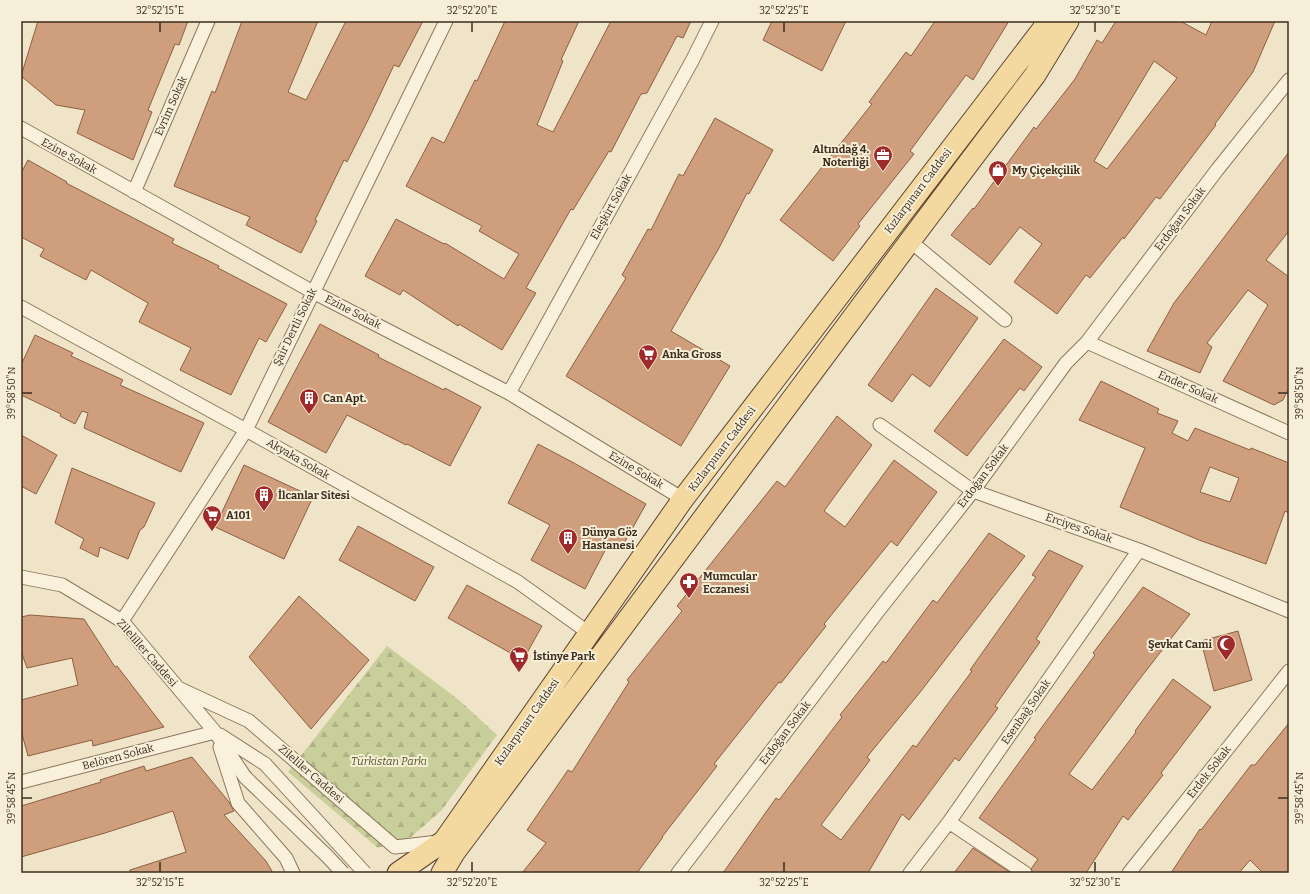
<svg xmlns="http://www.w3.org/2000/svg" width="1310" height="894" font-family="Bitter,serif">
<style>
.forest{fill:url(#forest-firs)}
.building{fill:#cf9f7d;stroke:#8d5f41;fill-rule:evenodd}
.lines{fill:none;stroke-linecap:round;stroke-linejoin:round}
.minor-casing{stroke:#8d765c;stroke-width:15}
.primary-casing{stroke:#5b4430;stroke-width:23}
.minor{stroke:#faf1dc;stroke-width:13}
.primary{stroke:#f3d9a0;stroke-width:21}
.minor-bridge-casing{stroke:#8d765c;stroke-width:15;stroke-linecap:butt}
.minor-bridge{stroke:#faf1dc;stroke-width:13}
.ticks{fill:none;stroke:#3d2e20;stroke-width:1.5}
.labels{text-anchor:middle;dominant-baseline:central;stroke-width:4;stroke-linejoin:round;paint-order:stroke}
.street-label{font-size:11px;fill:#3d2e20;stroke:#f7eed8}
.poi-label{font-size:11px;font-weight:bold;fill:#3d2e20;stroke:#f7eed8;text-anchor:start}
.park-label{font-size:11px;font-style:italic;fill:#4d5a26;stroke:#f7eed8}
.neatline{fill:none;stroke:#3d2e20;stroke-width:1.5}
.ticks-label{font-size:10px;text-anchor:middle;fill:#3d2e20}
</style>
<defs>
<pattern id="forest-firs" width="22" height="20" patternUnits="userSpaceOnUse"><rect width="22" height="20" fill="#c9cf9b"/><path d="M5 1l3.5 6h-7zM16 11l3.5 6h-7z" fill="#aeb285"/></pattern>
</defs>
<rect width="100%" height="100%" fill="#f0e4c8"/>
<path class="forest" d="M 387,646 L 459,700 L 497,735 L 441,811 L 411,837 L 378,848 L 288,772 Z"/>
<path class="building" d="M 38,21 L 188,21 L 179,45 L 175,44 L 148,110 L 152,112 L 133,160 L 77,133 L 85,110 L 56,105 L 21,76 Z
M 242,21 L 318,21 L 288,92 L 306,100 L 346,21 L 423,21 L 399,67 L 394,65 L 369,118 L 347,162 L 344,160 L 315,220 L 317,221 L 301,253 L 246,225 L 250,217 L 174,186 L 212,91 L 215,93 Z
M 505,21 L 579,21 L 561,60 L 563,61 L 537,125 L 553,132 L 611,21 L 691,21 L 683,38 L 677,36 L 647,93 L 641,94 L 611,152 L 609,151 L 573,210 L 571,209 L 526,288 L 536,293 L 502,350 L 459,324 L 458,326 L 403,290 L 400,295 L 365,276 L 396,219 L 444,244 L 445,243 L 504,279 L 519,254 L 479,231 L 482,226 L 406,186 L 432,137 L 444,143 L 475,80 L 477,81 Z
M 772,21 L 846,21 L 822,71 L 763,40 Z
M 935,21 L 1009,21 L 973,80 L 966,75 L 910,151 L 914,154 L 858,224 L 860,226 L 833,261 L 780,220 L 872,104 L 869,102 L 906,52 L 911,56 Z
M 1116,21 L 1180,21 L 1206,35 L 1212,21 L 1275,21 L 1253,72 L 1215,124 L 1216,125 L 1160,199 L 1156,197 L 1124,239 L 1123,237 L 1090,278 L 1086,275 L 1057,314 L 1014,282 L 1042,244 L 1020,227 L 990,265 L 951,235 L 973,208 L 974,209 L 1034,127 L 1036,129 L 1075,79 L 1097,40 L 1102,43 ZM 1154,61 L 1177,78 L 1107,169 L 1094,161 Z
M 715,118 L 773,150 L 749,194 L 747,193 L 719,248 L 671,331 L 730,366 L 681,446 L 566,376 L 626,278 L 622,275 L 648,229 L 651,230 L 679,174 L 683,176 Z
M 1289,152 L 1289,231 L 1266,260 L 1289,277 L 1289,387 L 1283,400 L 1274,405 L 1223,381 L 1268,305 L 1248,290 L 1207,343 L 1212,347 L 1200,373 L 1147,351 L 1174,303 Z
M 28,160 L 67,182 L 66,183 L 174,239 L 172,243 L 219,266 L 218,268 L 287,304 L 266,342 L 259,338 L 231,395 L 180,370 L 191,348 L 139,322 L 148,303 L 91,270 L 86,280 L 40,256 L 44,249 L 21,237 L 21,173 Z
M 936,288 L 978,318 L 930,387 L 912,374 L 892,402 L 868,385 Z
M 320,324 L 379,355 L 378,357 L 444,390 L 445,388 L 481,407 L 450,466 L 407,444 L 406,445 L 347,415 L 326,453 L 268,422 Z
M 35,335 L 73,353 L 71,356 L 123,380 L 120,385 L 204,423 L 181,472 L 84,428 L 88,413 L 82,411 L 75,424 L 60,416 L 61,414 L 21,395 L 21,365 Z
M 1004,339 L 1042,367 L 1024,391 L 1020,388 L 967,456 L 934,431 Z
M 1101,381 L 1159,409 L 1157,413 L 1178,421 L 1172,433 L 1188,441 L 1195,428 L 1250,450 L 1251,448 L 1289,463 L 1289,513 L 1285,511 L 1266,564 L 1199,540 L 1120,507 L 1145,448 L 1079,420 ZM 1210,467 L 1239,478 L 1230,502 L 1200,492 Z
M 837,416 L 872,445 L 824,511 L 845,527 L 894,460 L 937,492 L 897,546 L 891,541 L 824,624 L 826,626 L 781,683 L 779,682 L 714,764 L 717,766 L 662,837 L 663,837 L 637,873 L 522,873 L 546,843 L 527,830 L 568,770 L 572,772 L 629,682 L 627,680 L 682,611 L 677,606 L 777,481 L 785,487 Z
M 21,435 L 57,455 L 36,494 L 21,486 Z
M 538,444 L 574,463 L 646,504 L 622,547 L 610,541 L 585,589 L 531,560 L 550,525 L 508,503 Z
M 244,465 L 313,497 L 284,559 L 215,527 Z
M 72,468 L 155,503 L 144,527 L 140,530 L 128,559 L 100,547 L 98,557 L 80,548 L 84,539 L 55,523 Z
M 358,526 L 434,567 L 415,601 L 339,560 Z
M 989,533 L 1025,556 L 921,691 L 867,757 L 870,760 L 821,825 L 841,840 L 913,745 L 916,747 L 972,671 L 970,670 L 1036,577 L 1032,575 L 1049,550 L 1083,566 L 1036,639 L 1040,642 L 995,706 L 998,708 L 959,761 L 955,758 L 909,820 L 902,814 L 868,873 L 723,873 L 776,798 L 779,800 L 842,717 L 840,715 L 883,661 L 886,663 L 933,600 L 937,603 Z
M 467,585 L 542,626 L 523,660 L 448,618 Z
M 1143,587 L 1190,614 L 1135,685 L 1069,774 L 1092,790 L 1136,732 L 1135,731 L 1173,679 L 1211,707 L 1161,773 L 1163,775 L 1128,820 L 1123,816 L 1086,873 L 1033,873 L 1031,869 L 1038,859 L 979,818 L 1036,739 L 1034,738 L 1095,655 L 1093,653 Z
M 299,596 L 369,660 L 311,729 L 249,657 Z
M 30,615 L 84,619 L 115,667 L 117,666 L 164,727 L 93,746 L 92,740 L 28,756 L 21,730 L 21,700 L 78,685 L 72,658 L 27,668 L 21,651 L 21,617 Z
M 1238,631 L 1252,680 L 1214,691 L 1201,641 Z
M 1289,723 L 1289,873 L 1263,873 L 1250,860 L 1239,873 L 1171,873 L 1200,829 L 1201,830 L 1251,765 L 1255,765 Z
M 192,757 L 229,802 L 234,811 L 224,815 L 266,861 L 273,873 L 130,873 L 130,870 L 186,852 L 173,811 L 105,833 L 21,857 L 21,806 L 101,782 L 100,780 L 144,766 L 146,771 Z
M 973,848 L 1011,873 L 954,873 Z"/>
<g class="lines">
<g class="minor-casing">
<path id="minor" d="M 21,128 L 313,292 L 509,393 L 683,499
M 134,192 L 208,21
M 910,241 L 1005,320
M 21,307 L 246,430 L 518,582 L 589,633
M 1087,342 L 1289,433
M 509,393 L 692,61 L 712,21
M 880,425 L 973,491 L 1139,550 L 1289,611
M 21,577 L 62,585 L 122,621 L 215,732 L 245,777
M 122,621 L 207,491 L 246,430 L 446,21
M 178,688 L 249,721 L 395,847 L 438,842
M 220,735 L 265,764
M 220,747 L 238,803 L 286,858 L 293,873
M 21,782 L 215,732
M 949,822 L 1025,873
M 678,873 L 879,610 L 973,491 L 1066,363 L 1087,342 L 1217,170 L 1289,80
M 910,873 L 949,822 L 1139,550
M 1129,873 L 1289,671"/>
</g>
<g class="primary-casing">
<path id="primary" d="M 398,873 L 444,841 L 683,499 L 1043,29 L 1046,21
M 442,873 L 454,853 L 910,241 L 1035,75 L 1068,21"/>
</g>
<use href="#minor" class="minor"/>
<use href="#primary" class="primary"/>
<g class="minor-bridge-casing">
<path id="minor-bridge" d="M 265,764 L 365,873
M 245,777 L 327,856 L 343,873"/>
</g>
<use href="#minor-bridge" class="minor-bridge"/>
</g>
<path class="ticks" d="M 160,22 L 160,32M 472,22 L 472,32M 784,22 L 784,32M 1095,22 L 1095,32M 22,393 L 32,393M 1278,393 L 1288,393M 22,798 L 32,798M 1278,798 L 1288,798M 160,862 L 160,872M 472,862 L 472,872M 784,862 L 784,872M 1095,862 L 1095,872"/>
<defs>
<g id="office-pin" transform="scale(1)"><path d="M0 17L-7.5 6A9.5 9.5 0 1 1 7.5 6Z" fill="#9e2a2b" stroke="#f7eed8"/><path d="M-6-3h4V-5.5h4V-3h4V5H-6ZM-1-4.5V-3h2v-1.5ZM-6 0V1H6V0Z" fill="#fff"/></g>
<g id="shop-pin" transform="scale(1)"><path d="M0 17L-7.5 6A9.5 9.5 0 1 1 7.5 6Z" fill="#9e2a2b" stroke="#f7eed8"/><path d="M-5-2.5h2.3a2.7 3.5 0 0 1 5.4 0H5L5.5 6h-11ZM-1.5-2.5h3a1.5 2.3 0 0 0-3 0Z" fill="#fff"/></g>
<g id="supermarket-pin" transform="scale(1)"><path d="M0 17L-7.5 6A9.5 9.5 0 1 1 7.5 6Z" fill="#9e2a2b" stroke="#f7eed8"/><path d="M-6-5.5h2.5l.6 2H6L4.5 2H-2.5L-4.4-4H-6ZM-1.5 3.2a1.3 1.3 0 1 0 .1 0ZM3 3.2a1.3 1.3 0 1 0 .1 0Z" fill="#fff"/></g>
<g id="building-pin" transform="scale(1)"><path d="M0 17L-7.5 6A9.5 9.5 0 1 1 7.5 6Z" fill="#9e2a2b" stroke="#f7eed8"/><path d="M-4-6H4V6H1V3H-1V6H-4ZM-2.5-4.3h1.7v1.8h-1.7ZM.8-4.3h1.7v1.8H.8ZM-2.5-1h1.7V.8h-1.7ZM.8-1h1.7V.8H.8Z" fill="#fff"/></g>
<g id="pharmacy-pin" transform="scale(1)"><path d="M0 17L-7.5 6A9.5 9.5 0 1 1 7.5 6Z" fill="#9e2a2b" stroke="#f7eed8"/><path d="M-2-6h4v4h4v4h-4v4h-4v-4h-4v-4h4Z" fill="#fff"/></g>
<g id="mosque-pin" transform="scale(1)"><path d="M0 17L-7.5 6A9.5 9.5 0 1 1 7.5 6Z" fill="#9e2a2b" stroke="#f7eed8"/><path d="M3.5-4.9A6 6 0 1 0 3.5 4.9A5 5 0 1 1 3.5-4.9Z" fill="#fff"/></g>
</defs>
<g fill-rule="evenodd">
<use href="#office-pin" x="883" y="155"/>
<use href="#shop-pin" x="998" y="170"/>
<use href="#supermarket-pin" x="648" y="354"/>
<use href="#building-pin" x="309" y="398"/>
<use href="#building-pin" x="264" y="495"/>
<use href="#supermarket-pin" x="212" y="515"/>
<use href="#building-pin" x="568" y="538"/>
<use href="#pharmacy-pin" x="689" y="582"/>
<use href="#mosque-pin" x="1226" y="644"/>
<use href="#supermarket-pin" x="519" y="656"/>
</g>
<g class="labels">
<g class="street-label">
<text transform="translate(171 106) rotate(-66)">Evrim Sokak</text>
<text transform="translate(69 156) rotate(29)">Ezine Sokak</text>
<text transform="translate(918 191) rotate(-53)">Kızlarpınarı Caddesi</text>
<text transform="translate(611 207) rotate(-61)">Eleşkirt Sokak</text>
<text transform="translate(1180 219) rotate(-53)">Erdoğan Sokak</text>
<text transform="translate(353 312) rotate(27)">Ezine Sokak</text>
<text transform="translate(295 327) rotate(-64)">Şair Dertli Sokak</text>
<text transform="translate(1188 387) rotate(24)">Ender Sokak</text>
<text transform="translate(722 449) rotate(-53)">Kızlarpınarı Caddesi</text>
<text transform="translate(298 459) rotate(30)">Akyaka Sokak</text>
<text transform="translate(636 470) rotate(31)">Ezine Sokak</text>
<text transform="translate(983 476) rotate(-53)">Erdoğan Sokak</text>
<text transform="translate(1079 528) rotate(19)">Erciyes Sokak</text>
<text transform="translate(147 653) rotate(49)">Zileliller Caddesi</text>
<text transform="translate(1026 712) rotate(-55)">Esenbağ Sokak</text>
<text transform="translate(527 722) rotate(-55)">Kızlarpınarı Caddesi</text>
<text transform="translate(785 733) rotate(-53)">Erdoğan Sokak</text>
<text transform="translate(118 757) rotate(-15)">Belören Sokak</text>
<text transform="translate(1209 772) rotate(-52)">Erdek Sokak</text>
<text transform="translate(311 774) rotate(41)">Zileliler Caddesi</text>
</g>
<g class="poi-label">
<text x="869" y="149" text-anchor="end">Altındağ 4.<tspan x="869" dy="13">Noterliği</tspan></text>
<text x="1012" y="170">My Çiçekçilik</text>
<text x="662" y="354">Anka Gross</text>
<text x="323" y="398">Can Apt.</text>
<text x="278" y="495">İlcanlar Sitesi</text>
<text x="226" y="515">A101</text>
<text x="582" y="532">Dünya Göz<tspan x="582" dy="13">Hastanesi</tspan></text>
<text x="703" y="576">Mumcular<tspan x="703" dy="13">Eczanesi</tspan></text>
<text x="1212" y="644" text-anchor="end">Şevkat Cami</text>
<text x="533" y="656">İstinye Park</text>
</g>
<g class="park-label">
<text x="389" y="761">Türkistan Parkı</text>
</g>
</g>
<rect width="1310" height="894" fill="none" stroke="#f7eed8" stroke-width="44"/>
<rect x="22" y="22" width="1266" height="850" class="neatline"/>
<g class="ticks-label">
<text x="160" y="14">32°52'15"E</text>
<text x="472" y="14">32°52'20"E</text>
<text x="784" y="14">32°52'25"E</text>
<text x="1095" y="14">32°52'30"E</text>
<text transform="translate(11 393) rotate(-90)" y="4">39°58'50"N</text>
<text transform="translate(1299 393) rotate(-90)" y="4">39°58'50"N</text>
<text transform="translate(11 798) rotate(-90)" y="4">39°58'45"N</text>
<text transform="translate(1299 798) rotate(-90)" y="4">39°58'45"N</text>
<text x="160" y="886">32°52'15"E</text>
<text x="472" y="886">32°52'20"E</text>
<text x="784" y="886">32°52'25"E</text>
<text x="1095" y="886">32°52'30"E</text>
</g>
</svg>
